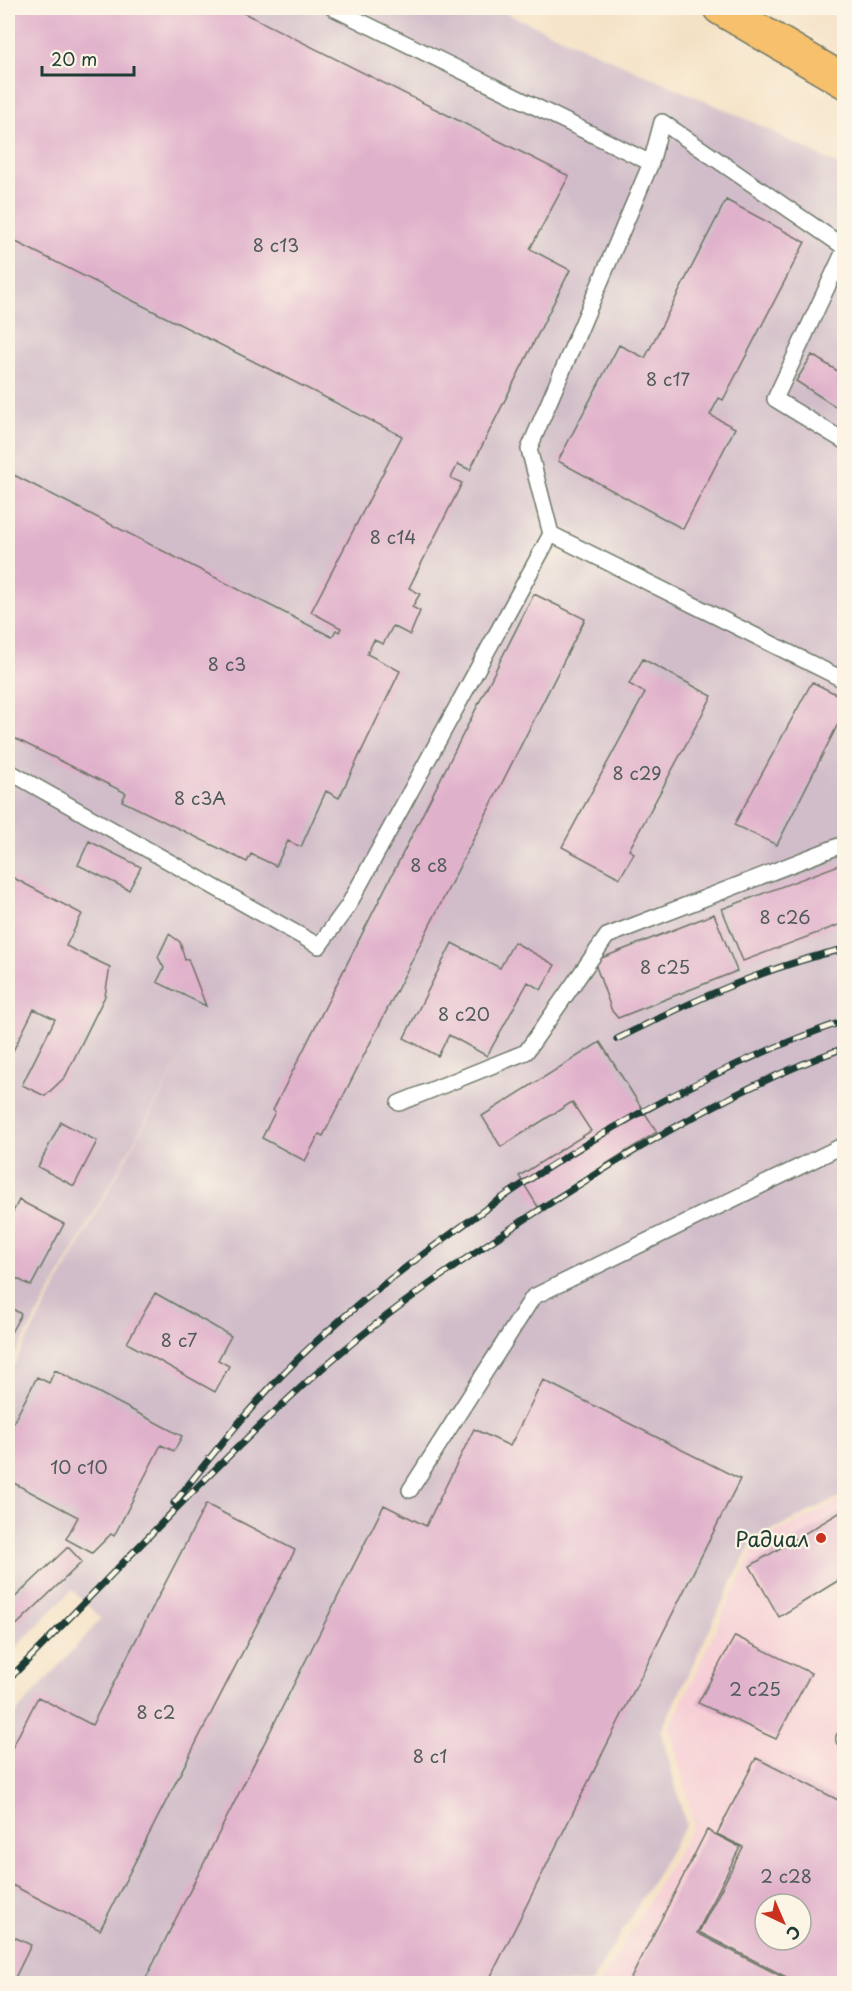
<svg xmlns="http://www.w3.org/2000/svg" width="852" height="1991" font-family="'Playpen Sans',sans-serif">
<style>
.built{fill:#f6cfd6;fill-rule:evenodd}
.industrial{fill:#d1bdc9}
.building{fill:#e0b1cb;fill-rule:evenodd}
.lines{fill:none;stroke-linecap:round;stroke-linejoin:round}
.lane-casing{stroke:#6a7666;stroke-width:18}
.primary-casing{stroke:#6a7666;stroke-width:36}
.lane{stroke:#fff;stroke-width:15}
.primary{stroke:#f7c06c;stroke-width:33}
.rail-casing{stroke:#1f3d34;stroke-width:7}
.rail{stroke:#fcf5e5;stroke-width:4.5;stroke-dasharray:14;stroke-linecap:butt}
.poi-dot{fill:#c8321e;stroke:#fcf5e5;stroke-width:2}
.labels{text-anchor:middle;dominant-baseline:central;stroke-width:4.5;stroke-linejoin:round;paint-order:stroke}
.number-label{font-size:18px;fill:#4f5a5a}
.poi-label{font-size:21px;fill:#1f3d34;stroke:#fcf5e5;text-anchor:end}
</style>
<rect width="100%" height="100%" fill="#fcf5e5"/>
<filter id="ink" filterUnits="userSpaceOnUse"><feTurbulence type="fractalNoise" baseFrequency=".0167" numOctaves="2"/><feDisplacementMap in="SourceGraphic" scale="12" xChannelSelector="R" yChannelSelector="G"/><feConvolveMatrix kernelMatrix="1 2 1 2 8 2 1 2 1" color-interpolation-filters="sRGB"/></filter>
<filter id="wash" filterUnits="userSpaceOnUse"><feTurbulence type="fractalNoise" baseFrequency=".008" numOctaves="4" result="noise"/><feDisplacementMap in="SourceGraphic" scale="24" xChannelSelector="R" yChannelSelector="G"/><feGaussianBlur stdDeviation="1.35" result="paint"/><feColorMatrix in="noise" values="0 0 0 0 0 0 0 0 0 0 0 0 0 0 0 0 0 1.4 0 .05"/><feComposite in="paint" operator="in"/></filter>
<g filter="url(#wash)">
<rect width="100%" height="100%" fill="#f4e1c4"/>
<path class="built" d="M 844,1499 L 844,1983 L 600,1984 L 694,1825 L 670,1727 L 757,1542 ZM 765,1904 L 801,1904 L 801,1940 L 765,1940 Z"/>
<path class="industrial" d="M 8,8 L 494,8 L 753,122 L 844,168 L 844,1495 L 753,1539 L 661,1731 L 686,1825 L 591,1983 L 8,1983 L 8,1722 L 101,1619 L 72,1590 L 8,1655 L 8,1375 L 194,1034 L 8,1368 Z"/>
<g id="blocks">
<path class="building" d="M 8,8 L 234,8 L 569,176 L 530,249 L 570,270 L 470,470 L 458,464 L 451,478 L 462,483 L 409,588 L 420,594 L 412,607 L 420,611 L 410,635 L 393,626 L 383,644 L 374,640 L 367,654 L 400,671 L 339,798 L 326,791 L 301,847 L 288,841 L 276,866 L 251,854 L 247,862 L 122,801 L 126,793 L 8,735 L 8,472 L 332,637 L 336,630 L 339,632 L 341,628 L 311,612 L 402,436 L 8,238 Z
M 726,200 L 805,242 L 723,400 L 719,398 L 710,415 L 735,428 L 683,529 L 558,461 L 619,345 L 645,358 Z
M 812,355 L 844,375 L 844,412 L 796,381 Z
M 534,594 L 585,619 L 323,1136 L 319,1134 L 305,1161 L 262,1138 L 275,1112 L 273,1110 Z
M 643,659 L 712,696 L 629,850 L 634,853 L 620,878 L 562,847 L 645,693 L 629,684 Z
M 812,682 L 844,698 L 844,712 L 777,845 L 734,825 Z
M 89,841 L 141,867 L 129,890 L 78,865 Z
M 844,863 L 844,923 L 743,961 L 722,909 Z
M 8,875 L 82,914 L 66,946 L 110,967 L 105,996 L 65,1077 L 45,1096 L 22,1085 L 55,1019 L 34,1009 L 8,1061 Z
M 714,914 L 737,971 L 618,1018 L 612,1011 L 594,961 Z
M 169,934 L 180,942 L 185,960 L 188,959 L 206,1006 L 157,982 L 164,968 L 158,957 Z
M 514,942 L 555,965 L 541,990 L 528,982 L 487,1056 L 449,1035 L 438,1056 L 404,1038 L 452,943 L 500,968 Z
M 600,1042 L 657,1132 L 538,1207 L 519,1176 L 591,1131 L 572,1102 L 501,1147 L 482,1116 Z
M 61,1122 L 97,1141 L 74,1186 L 38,1167 Z
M 19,1200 L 64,1224 L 31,1286 L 8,1274 L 8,1222 Z
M 155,1293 L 231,1336 L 218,1360 L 229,1366 L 215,1392 L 127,1343 Z
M 8,1306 L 21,1314 L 8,1338 Z
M 55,1370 L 182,1436 L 174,1451 L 161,1445 L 114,1536 L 111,1534 L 92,1553 L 66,1539 L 78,1517 L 8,1480 L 8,1433 L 37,1377 L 49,1383 Z
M 543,1380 L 740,1479 L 487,1984 L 143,1984 L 384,1505 L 426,1526 L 474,1429 L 510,1446 Z
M 206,1504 L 295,1550 L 100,1930 L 8,1883 L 8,1756 L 38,1697 L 92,1725 Z
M 844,1510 L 844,1577 L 779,1617 L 750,1566 Z
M 68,1547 L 82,1562 L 8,1633 L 8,1604 Z
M 735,1636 L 811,1673 L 776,1739 L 698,1703 Z
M 756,1758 L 844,1803 L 844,1984 L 800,1984 L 699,1932 L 743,1847 L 717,1834 ZM 765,1904 L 801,1904 L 801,1940 L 765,1940 Z
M 707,1830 L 740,1847 L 697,1933 L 796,1984 L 628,1984 Z
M 8,1934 L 31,1945 L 12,1984 L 8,1984 Z"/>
</g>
</g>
<g filter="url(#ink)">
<use href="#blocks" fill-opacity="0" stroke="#6a7666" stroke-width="1.5"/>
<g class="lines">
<g class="lane-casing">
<path id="lane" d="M 333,8 L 651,163 L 662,122 L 844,247
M 844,251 L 775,399 L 844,441
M 551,534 L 529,449 L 651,163
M 8,771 L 319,946 L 348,906 L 551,534 L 844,680
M 399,1103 L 526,1052 L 607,936 L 844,844
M 410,1490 L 533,1297 L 844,1145
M 844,1738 L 844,1740"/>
</g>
<g class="primary-casing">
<path id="primary" d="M 720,8 L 844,81"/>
</g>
<use href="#lane" class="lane"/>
<use href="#primary" class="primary"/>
<g class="rail-casing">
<path id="rail" d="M 617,1039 C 690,1002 765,967 844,949
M 174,1503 C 209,1459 243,1415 282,1375 C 332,1323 390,1278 448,1236 C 571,1146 701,1071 844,1021
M 8,1680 C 104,1584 197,1483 297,1391 C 377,1317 467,1256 558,1198 C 648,1141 743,1084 844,1048"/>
</g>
<use href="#rail" class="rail"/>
</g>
</g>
<circle class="poi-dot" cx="821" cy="1538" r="6"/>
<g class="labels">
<g class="number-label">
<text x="276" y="244">8 с13</text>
<text x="668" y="378">8 с17</text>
<text x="393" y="536">8 с14</text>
<text x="227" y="663">8 с3</text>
<text x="637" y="772">8 с29</text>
<text x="200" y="797">8 с3А</text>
<text x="429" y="864">8 с8</text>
<text x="785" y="916">8 с26</text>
<text x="665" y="966">8 с25</text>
<text x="464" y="1013">8 с20</text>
<text x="179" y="1339">8 с7</text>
<text x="79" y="1466">10 с10</text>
<text x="755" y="1688">2 с25</text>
<text x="156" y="1711">8 с2</text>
<text x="430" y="1755">8 с1</text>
<text x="786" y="1875">2 с28</text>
</g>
<g class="poi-label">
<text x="809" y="1538">Радиал</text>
</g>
</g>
<rect width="852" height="1991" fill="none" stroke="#fcf5e5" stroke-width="30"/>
<g transform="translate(783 1922) rotate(136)"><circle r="28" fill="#fcf5e5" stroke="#a4ab9e" stroke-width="1.5"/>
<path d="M0-4.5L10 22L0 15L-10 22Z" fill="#c8321e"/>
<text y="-9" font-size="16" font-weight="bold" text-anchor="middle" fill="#1f3d34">С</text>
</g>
<path d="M42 66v9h92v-9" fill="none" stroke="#1f3d34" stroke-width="3"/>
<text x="51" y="66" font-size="18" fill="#1f3d34" stroke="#fcf5e5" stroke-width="4.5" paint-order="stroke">20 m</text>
</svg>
